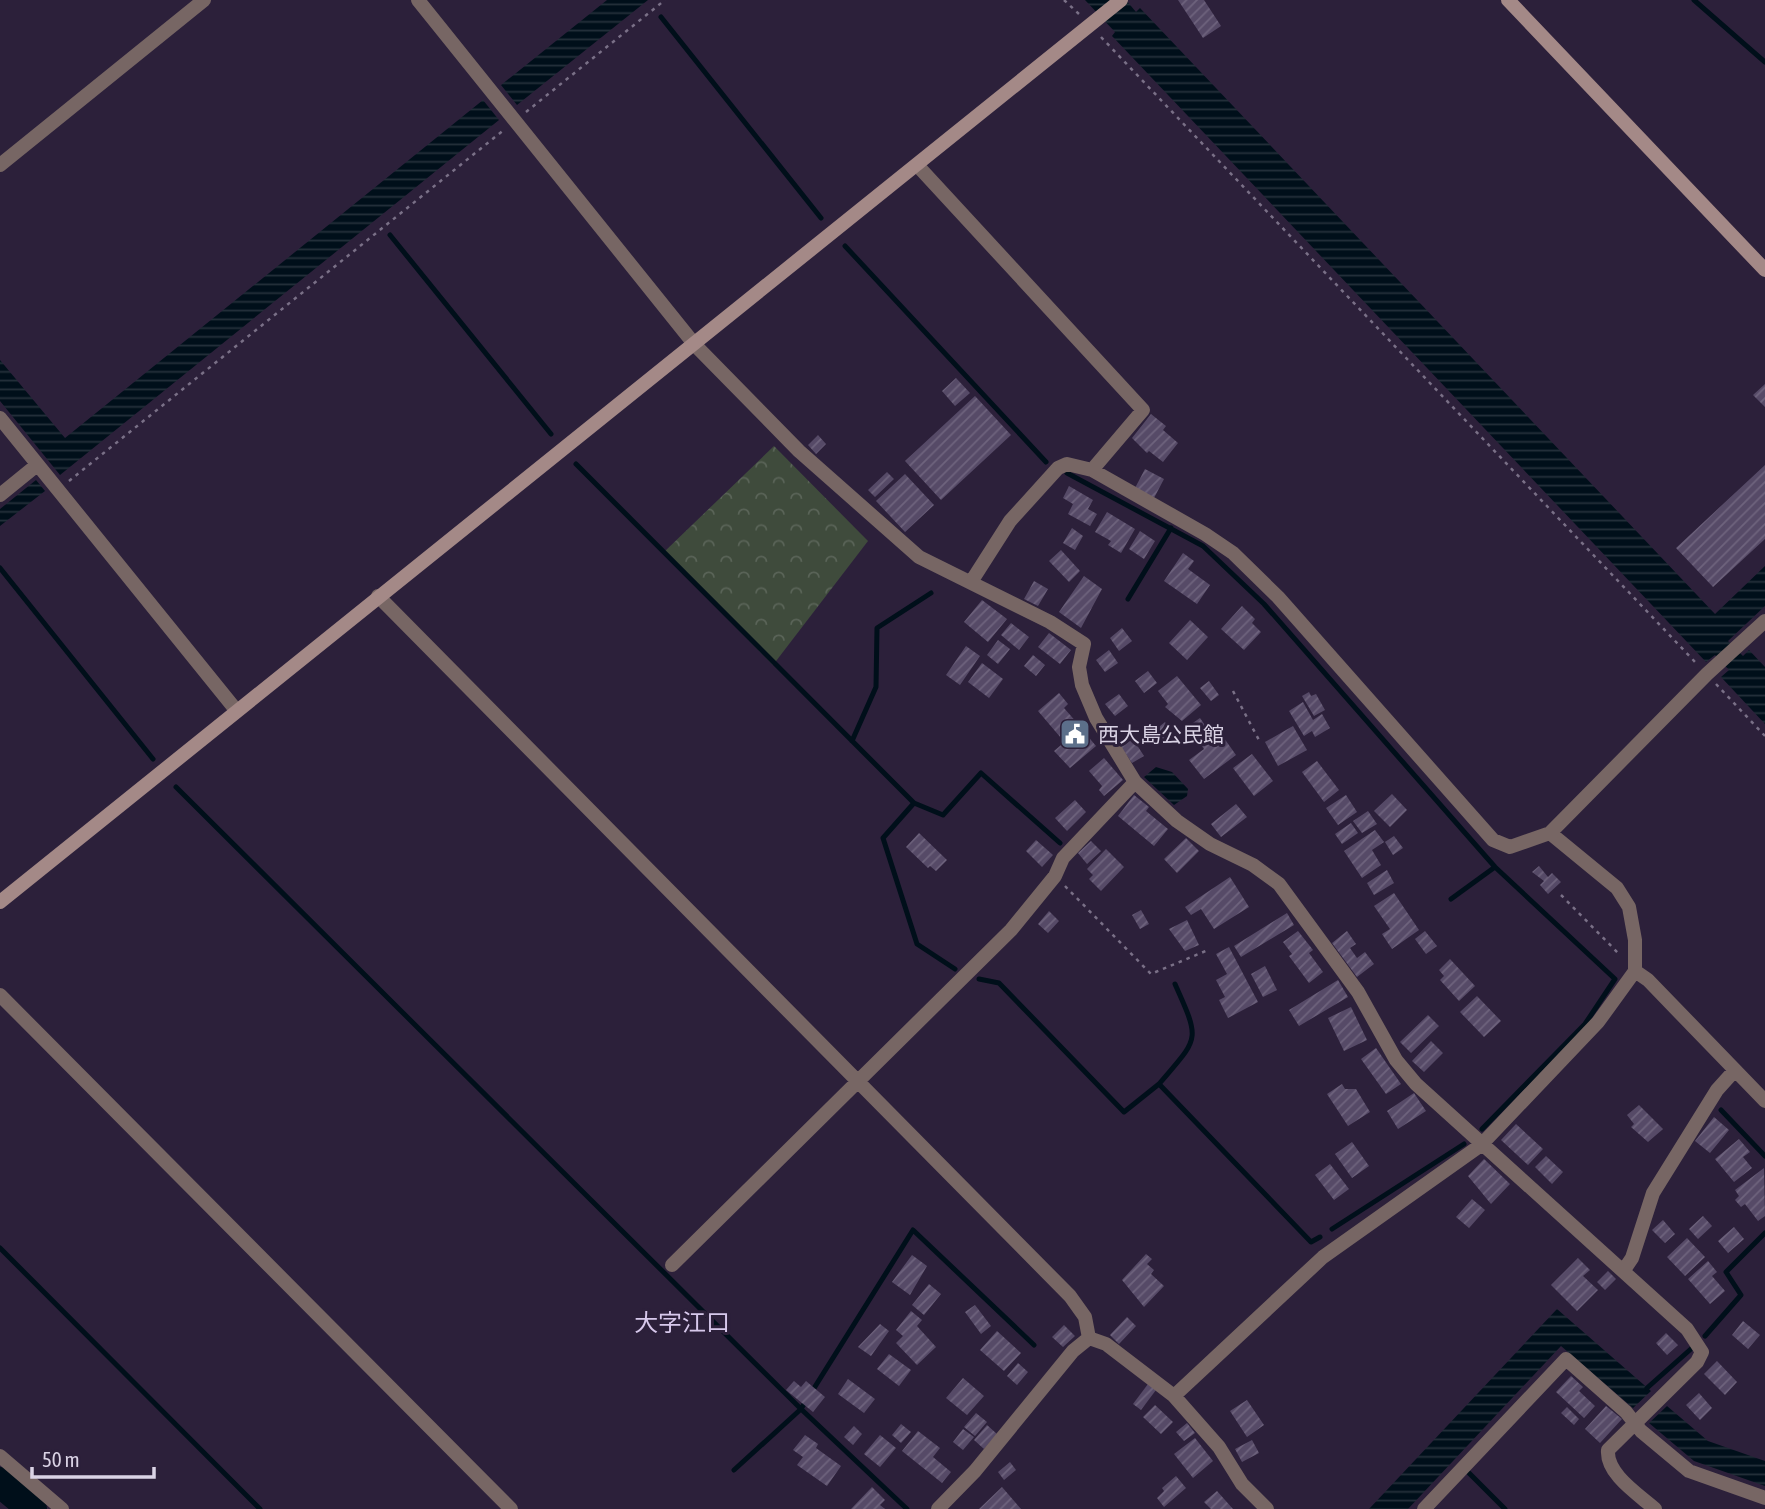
<svg xmlns="http://www.w3.org/2000/svg" width="1765" height="1509" font-family="'Asap Condensed','Noto Sans JP',sans-serif">
<style>
.park{fill:url(#park-crowns)}
.water{fill:url(#water-rules)}
.lines{fill:none;stroke-linecap:round;stroke-linejoin:round}
.stream{stroke:#000f1a;stroke-width:5}
.river{stroke:#000f1a;stroke-width:30}
.building{fill:url(#building-hatch)}
.path{stroke:#7a7087;stroke-width:2.5;stroke-dasharray:3.5 5;stroke-linecap:butt}
.street{stroke:#776664;stroke-width:14}
.secondary{stroke:#a48987;stroke-width:14}
.labels{text-anchor:middle;dominant-baseline:central;stroke-width:6;stroke-linejoin:round;paint-order:stroke}
.poi-label{font-size:21px;fill:#dad3e5;stroke:#2c203a;text-anchor:start}
.quarter-label{font-size:24px;fill:#d7c8eb;stroke:#2c203a}
</style>
<defs>
<pattern id="park-crowns" width="20" height="18" patternUnits="userSpaceOnUse" patternTransform="scale(1.75)"><rect width="20" height="18" fill="#3f4b3c"/><path d="M2 6a3 3 0 1 1 6 0M12 15a3 3 0 1 1 6 0" fill="none" stroke="#5a6458"/></pattern>
<pattern id="water-rules" width="6" height="5" patternUnits="userSpaceOnUse" patternTransform="scale(1.75)"><rect width="6" height="5" fill="#000f1a"/><path d="M0 2.5h6" fill="none" stroke="#25313b"/></pattern>
<pattern id="building-hatch" width="6" height="6" patternUnits="userSpaceOnUse" patternTransform="scale(1.75)"><rect width="6" height="6" fill="#564a67"/><path d="M-1 1l2-2M0 6l6-6M5 7l2-2" fill="none" stroke="#6e637d"/></pattern>
</defs>
<rect width="100%" height="100%" fill="#2c203a"/>
<path class="park" d="M 774,446 L 868,541 L 773,665 L 663,553 Z"/>
<path class="water" d="M 607,0 L 648,0 L 517,105 L 501,85 Z
M 1085,0 L 1126,0 L 1136,12 L 1140,8 L 1715,614 L 1765,566 L 1765,606 L 1728,641 L 1743,656 L 1749,650 L 1765,667 L 1765,724 L 1721,677 L 1729,670 L 1715,655 L 1706,662 L 1112,36 L 1115,32 Z
M 483,100 L 499,120 L 60,475 L 0,401 L 0,360 L 65,438 Z
M 36,480 L 45,491 L 0,526 L 0,509 Z
M 1156,767 L 1172,772 L 1188,789 L 1187,796 L 1174,805 L 1144,777 Z
M 1557,1309 L 1651,1391 L 1633,1408 L 1561,1346 L 1408,1509 L 1369,1509 Z
M 1667,1406 L 1708,1441 L 1765,1461 L 1765,1486 L 1694,1461 L 1649,1423 Z"/>
<g class="lines">
<path class="stream" d="M 1694,0 L 1765,62
M 661,17 L 821,218
M 390,235 L 551,434
M 845,246 L 1046,462
M 576,464 L 914,803 L 883,838 L 917,944 L 955,969
M 1067,473 L 1203,546 L 1264,604 L 1495,867 L 1615,979 L 1585,1024 L 1482,1129
M 0,568 L 153,759
M 1128,599 L 1171,528
M 852,741 L 876,687 L 877,628 L 931,593
M 176,787 L 801,1409 L 913,1230 L 1034,1345
M 914,803 L 943,815 L 981,773 L 1060,843
M 1451,899 L 1495,867
M 979,979 L 999,983 L 1124,1112 L 1159,1084
M 1175,984 C 1201,1042 1199,1037 1159,1084 L 1311,1242 L 1320,1237
M 1721,1110 L 1765,1156
M 1332,1229 L 1464,1144
M 0,1248 L 260,1509
M 1705,1336 L 1741,1295 L 1726,1272 L 1765,1233
M 1647,1388 L 1692,1348
M 734,1470 L 801,1409 L 907,1509
M 1469,1473 L 1505,1509"/>
<path class="river" d="M 0,1482 L 32,1509"/>
</g>
<path class="building" d="M 1178,0 L 1204,0 L 1221,26 L 1203,38 Z
M 956,378 L 970,393 L 955,406 L 942,391 Z
M 1765,384 L 1765,407 L 1753,395 Z
M 975,396 L 1011,435 L 941,500 L 905,461 Z
M 1151,414 L 1166,426 L 1163,430 L 1178,443 L 1163,462 L 1149,451 L 1147,453 L 1132,438 Z
M 818,435 L 826,444 L 816,454 L 808,445 Z
M 1765,465 L 1765,539 L 1713,587 L 1676,548 Z
M 1145,469 L 1164,479 L 1154,498 L 1135,488 Z
M 887,472 L 894,479 L 875,497 L 868,490 Z
M 905,474 L 934,505 L 905,532 L 876,501 Z
M 1069,486 L 1093,500 L 1088,509 L 1097,514 L 1090,526 L 1068,514 L 1073,504 L 1063,498 Z
M 1107,512 L 1135,529 L 1121,553 L 1108,545 L 1111,541 L 1095,532 Z
M 1072,528 L 1083,536 L 1075,550 L 1063,543 Z
M 1140,531 L 1155,541 L 1144,559 L 1129,549 Z
M 1061,550 L 1080,571 L 1069,582 L 1049,561 Z
M 1183,553 L 1194,561 L 1188,569 L 1210,585 L 1197,604 L 1164,581 Z
M 1084,576 L 1102,589 L 1081,628 L 1059,612 Z
M 1034,581 L 1048,589 L 1038,606 L 1024,599 Z
M 982,600 L 1007,619 L 988,642 L 964,622 Z
M 1242,606 L 1255,619 L 1252,623 L 1261,632 L 1244,650 L 1221,629 Z
M 1190,620 L 1208,637 L 1187,660 L 1169,643 Z
M 1011,623 L 1029,637 L 1019,650 L 1001,635 Z
M 1122,628 L 1132,641 L 1119,651 L 1110,638 Z
M 1049,633 L 1071,650 L 1060,664 L 1038,647 Z
M 998,640 L 1010,649 L 998,664 L 987,655 Z
M 966,646 L 980,656 L 960,685 L 946,675 Z
M 1109,650 L 1118,663 L 1105,672 L 1096,660 Z
M 1033,655 L 1045,665 L 1036,676 L 1024,666 Z
M 982,663 L 1003,679 L 989,698 L 968,682 Z
M 1148,671 L 1157,683 L 1144,693 L 1135,681 Z
M 1177,676 L 1201,705 L 1182,721 L 1165,707 L 1168,704 L 1158,691 Z
M 1209,681 L 1219,695 L 1211,701 L 1200,688 Z
M 1309,692 L 1311,696 L 1316,694 L 1325,710 L 1314,716 L 1302,696 Z
M 1059,693 L 1068,704 L 1064,708 L 1078,724 L 1061,738 L 1038,711 Z
M 1119,694 L 1128,706 L 1115,716 L 1105,704 Z
M 1303,702 L 1313,720 L 1322,714 L 1330,728 L 1315,737 L 1312,731 L 1304,736 L 1289,711 Z
M 1200,718 L 1207,728 L 1194,737 L 1187,727 Z
M 1165,722 L 1174,734 L 1157,746 L 1149,735 Z
M 1293,726 L 1307,750 L 1278,766 L 1265,742 Z
M 1081,728 L 1096,746 L 1070,768 L 1054,751 Z
M 1219,731 L 1236,755 L 1204,779 L 1189,760 L 1204,749 L 1201,745 Z
M 1133,739 L 1144,756 L 1132,763 L 1121,747 Z
M 1252,754 L 1273,781 L 1254,796 L 1233,768 Z
M 1104,758 L 1123,780 L 1104,796 L 1099,790 L 1102,786 L 1089,771 Z
M 1317,761 L 1339,790 L 1324,802 L 1302,772 Z
M 1392,794 L 1407,810 L 1390,827 L 1374,811 Z
M 1134,795 L 1149,807 L 1146,811 L 1168,829 L 1154,846 L 1118,816 Z
M 1346,795 L 1357,812 L 1338,825 L 1326,808 Z
M 1075,800 L 1086,812 L 1067,831 L 1055,818 Z
M 1236,804 L 1247,817 L 1221,837 L 1211,824 Z
M 1368,811 L 1377,824 L 1362,833 L 1353,821 Z
M 1351,823 L 1358,833 L 1342,844 L 1335,834 Z
M 1375,830 L 1384,842 L 1372,850 L 1381,865 L 1362,878 L 1344,851 Z
M 919,833 L 947,860 L 936,871 L 930,866 L 928,868 L 906,847 Z
M 1394,836 L 1403,848 L 1393,855 L 1385,842 Z
M 1186,838 L 1199,851 L 1177,873 L 1164,859 Z
M 1036,840 L 1053,855 L 1042,867 L 1026,851 Z
M 1091,841 L 1101,851 L 1087,864 L 1078,853 Z
M 1106,849 L 1124,867 L 1101,891 L 1089,879 L 1093,875 L 1087,869 Z
M 1539,866 L 1548,877 L 1552,873 L 1561,882 L 1548,894 L 1540,885 L 1544,881 L 1532,872 Z
M 1387,870 L 1394,883 L 1374,895 L 1367,883 Z
M 1230,877 L 1249,907 L 1214,929 L 1201,909 L 1191,915 L 1185,907 Z
M 1394,893 L 1419,930 L 1392,949 L 1382,934 L 1390,929 L 1374,906 Z
M 1141,910 L 1149,924 L 1140,929 L 1132,915 Z
M 1049,911 L 1059,921 L 1048,933 L 1038,924 Z
M 1287,913 L 1294,925 L 1241,957 L 1234,946 Z
M 1187,920 L 1199,945 L 1185,951 L 1169,929 Z
M 1298,931 L 1313,950 L 1309,953 L 1323,972 L 1309,983 L 1289,956 L 1292,954 L 1283,942 Z
M 1347,931 L 1356,944 L 1350,948 L 1357,958 L 1365,952 L 1374,964 L 1357,977 L 1332,943 Z
M 1425,931 L 1437,946 L 1426,954 L 1415,939 Z
M 1229,947 L 1258,1002 L 1228,1018 L 1219,1000 L 1225,997 L 1216,980 L 1227,974 L 1216,954 Z
M 1450,959 L 1475,986 L 1459,1001 L 1440,980 L 1444,976 L 1439,970 Z
M 1265,966 L 1277,990 L 1263,997 L 1251,974 Z
M 1338,980 L 1348,997 L 1299,1026 L 1289,1010 Z
M 1477,996 L 1501,1021 L 1484,1037 L 1460,1012 Z
M 1351,1007 L 1367,1040 L 1344,1051 L 1328,1018 Z
M 1428,1015 L 1439,1026 L 1411,1053 L 1400,1042 Z
M 1431,1041 L 1443,1053 L 1424,1072 L 1412,1061 Z
M 1376,1048 L 1401,1084 L 1386,1094 L 1361,1059 Z
M 1342,1084 L 1345,1089 L 1356,1089 L 1370,1112 L 1348,1126 L 1327,1094 Z
M 1414,1093 L 1426,1111 L 1398,1129 L 1387,1111 Z
M 1639,1105 L 1663,1129 L 1648,1142 L 1631,1127 L 1634,1124 L 1627,1115 Z
M 1714,1117 L 1729,1130 L 1710,1153 L 1695,1141 Z
M 1516,1124 L 1543,1149 L 1528,1165 L 1501,1140 Z
M 1739,1139 L 1750,1152 L 1743,1157 L 1752,1168 L 1734,1182 L 1715,1159 Z
M 1352,1142 L 1369,1166 L 1352,1178 L 1335,1154 Z
M 1546,1156 L 1563,1172 L 1552,1184 L 1535,1167 Z
M 1484,1159 L 1510,1184 L 1491,1204 L 1468,1176 Z
M 1330,1164 L 1349,1189 L 1334,1200 L 1315,1175 Z
M 1764,1168 L 1765,1216 L 1758,1221 L 1745,1204 L 1741,1207 L 1735,1200 L 1739,1196 L 1735,1190 Z
M 1472,1199 L 1485,1210 L 1469,1228 L 1456,1217 Z
M 1703,1216 L 1712,1226 L 1698,1239 L 1689,1229 Z
M 1663,1220 L 1675,1234 L 1665,1243 L 1652,1230 Z
M 1734,1227 L 1744,1239 L 1728,1253 L 1718,1241 Z
M 1687,1238 L 1705,1257 L 1685,1276 L 1667,1257 Z
M 1146,1254 L 1152,1259 L 1147,1264 L 1154,1270 L 1151,1274 L 1164,1286 L 1144,1307 L 1122,1280 Z
M 912,1255 L 927,1266 L 910,1295 L 892,1282 Z
M 1578,1258 L 1590,1270 L 1583,1276 L 1598,1290 L 1577,1311 L 1551,1285 Z
M 1708,1261 L 1717,1272 L 1712,1276 L 1725,1291 L 1710,1304 L 1688,1279 Z
M 1608,1271 L 1616,1279 L 1605,1290 L 1597,1282 Z
M 929,1284 L 941,1294 L 924,1315 L 912,1305 Z
M 975,1305 L 991,1326 L 981,1334 L 965,1312 Z
M 911,1311 L 922,1320 L 917,1326 L 936,1347 L 917,1365 L 896,1343 L 903,1336 L 896,1330 Z
M 1127,1317 L 1136,1326 L 1119,1344 L 1110,1335 Z
M 1743,1321 L 1760,1335 L 1748,1349 L 1732,1335 Z
M 880,1324 L 889,1331 L 871,1356 L 858,1347 Z
M 1064,1325 L 1075,1336 L 1063,1347 L 1052,1337 Z
M 997,1331 L 1021,1353 L 1004,1371 L 980,1350 Z
M 1666,1333 L 1678,1345 L 1667,1355 L 1656,1343 Z
M 889,1354 L 911,1370 L 899,1386 L 877,1369 Z
M 1717,1361 L 1737,1382 L 1725,1395 L 1704,1374 Z
M 1018,1363 L 1028,1372 L 1017,1385 L 1007,1376 Z
M 1571,1376 L 1583,1387 L 1579,1391 L 1595,1406 L 1584,1418 L 1556,1392 Z
M 963,1378 L 984,1396 L 967,1415 L 946,1398 Z
M 848,1379 L 875,1399 L 864,1413 L 838,1394 Z
M 794,1381 L 801,1387 L 806,1381 L 825,1397 L 813,1412 L 786,1390 Z
M 1148,1384 L 1156,1390 L 1141,1410 L 1133,1404 Z
M 1699,1393 L 1712,1408 L 1700,1420 L 1686,1405 Z
M 1247,1400 L 1264,1425 L 1247,1437 L 1230,1411 Z
M 1155,1405 L 1173,1422 L 1161,1434 L 1143,1417 Z
M 1606,1406 L 1622,1419 L 1600,1443 L 1585,1429 Z
M 1567,1407 L 1579,1419 L 1574,1425 L 1561,1413 Z
M 976,1413 L 987,1422 L 975,1436 L 964,1427 Z
M 1187,1423 L 1195,1433 L 1184,1441 L 1176,1432 Z
M 901,1424 L 911,1432 L 901,1443 L 892,1435 Z
M 987,1425 L 997,1434 L 984,1449 L 974,1440 Z
M 854,1426 L 862,1434 L 853,1445 L 844,1437 Z
M 963,1429 L 974,1437 L 963,1450 L 953,1442 Z
M 918,1431 L 940,1448 L 933,1457 L 951,1472 L 942,1483 L 902,1451 Z
M 805,1435 L 818,1444 L 816,1448 L 841,1466 L 827,1486 L 797,1465 L 803,1457 L 793,1450 Z
M 880,1435 L 896,1448 L 880,1467 L 864,1454 Z
M 1195,1438 L 1213,1461 L 1193,1478 L 1174,1454 Z
M 1252,1440 L 1259,1453 L 1242,1462 L 1235,1449 Z
M 1010,1462 L 1016,1470 L 1004,1480 L 998,1472 Z
M 1176,1476 L 1186,1488 L 1164,1507 L 1157,1498 L 1164,1491 L 1162,1488 Z
M 872,1487 L 885,1500 L 880,1505 L 885,1509 L 851,1509 Z
M 1002,1487 L 1021,1509 L 979,1509 Z
M 1217,1491 L 1233,1509 L 1211,1509 L 1204,1502 Z"/>
<g class="lines">
<path class="path" d="M 1064,0 L 1080,15
M 1101,37 L 1697,664
M 526,112 L 665,0
M 69,481 L 505,129
M 1716,684 L 1765,736
M 1233,691 L 1260,742
M 1065,886 L 1151,974 L 1208,950
M 1561,895 L 1620,955"/>
<path class="street" d="M 418,0 L 695,345 L 799,451 L 919,557 L 1050,622 L 1084,644 L 1079,667 L 1082,685 L 1096,718 L 1135,782 L 1177,821 L 1210,844 L 1253,865 L 1279,884 L 1358,992 L 1396,1060 L 1416,1084 L 1687,1329 L 1702,1352 L 1697,1362 L 1608,1450 C 1606,1474 1638,1494 1655,1509
M 0,165 L 204,0
M 917,165 L 1143,410 L 1092,470
M 0,418 L 236,710
M 0,495 L 37,465
M 971,582 L 1010,521 L 1058,468 L 1067,464 L 1092,470 L 1205,534 L 1233,553 L 1278,597 L 1493,840 L 1510,847 L 1550,833 L 1707,674 L 1765,621
M 378,596 L 1070,1296 L 1085,1317 L 1089,1338
M 1635,971 L 1648,980 L 1765,1101
M 0,995 L 511,1509
M 672,1265 L 1011,930 L 1055,876 L 1063,858 L 1135,782
M 1624,1270 L 1632,1258 L 1653,1193 L 1717,1090 L 1735,1070
M 1089,1338 L 1106,1344 L 1174,1396 L 1219,1447 L 1242,1484 L 1267,1509
M 1174,1396 L 1323,1257 L 1481,1145 L 1598,1022 L 1635,971 L 1635,940 L 1629,907 L 1617,888 L 1550,833
M 0,1456 L 62,1509
M 938,1509 L 975,1471 L 1073,1351 L 1089,1338
M 1424,1509 L 1566,1359 L 1626,1412 L 1641,1431 L 1689,1471 L 1765,1498"/>
<path class="secondary" d="M 1508,0 L 1765,270
M 0,902 L 1121,0"/>
</g>
<defs>
<g id="civic-square" transform="scale(1.575)"><rect x="-9" y="-9" width="18" height="18" rx="4" fill="#5c6f8a" stroke="#2c203a"/><path d="M-.6-6.5H3V-4.5H.6V-3L4-1V1h2V6H-6V1h2V-1L-.6-3ZM-1.2 2.5V6h2.4V2.5Z" fill="#fff"/></g>
</defs>
<g fill-rule="evenodd">
<use href="#civic-square" x="1075" y="734"/>
</g>
<g class="labels">
<g class="poi-label">
<text x="1098" y="734">西大島公民館</text>
</g>
<g class="quarter-label">
<text x="682" y="1322">大字江口</text>
</g>
</g>
<path d="M32 1467v10h122v-10" fill="none" stroke="#dad3e5" stroke-width="3.5"/>
<text x="42" y="1467" font-size="21" fill="#dad3e5" stroke="#2c203a" stroke-width="5" paint-order="stroke">50 m</text>
</svg>
